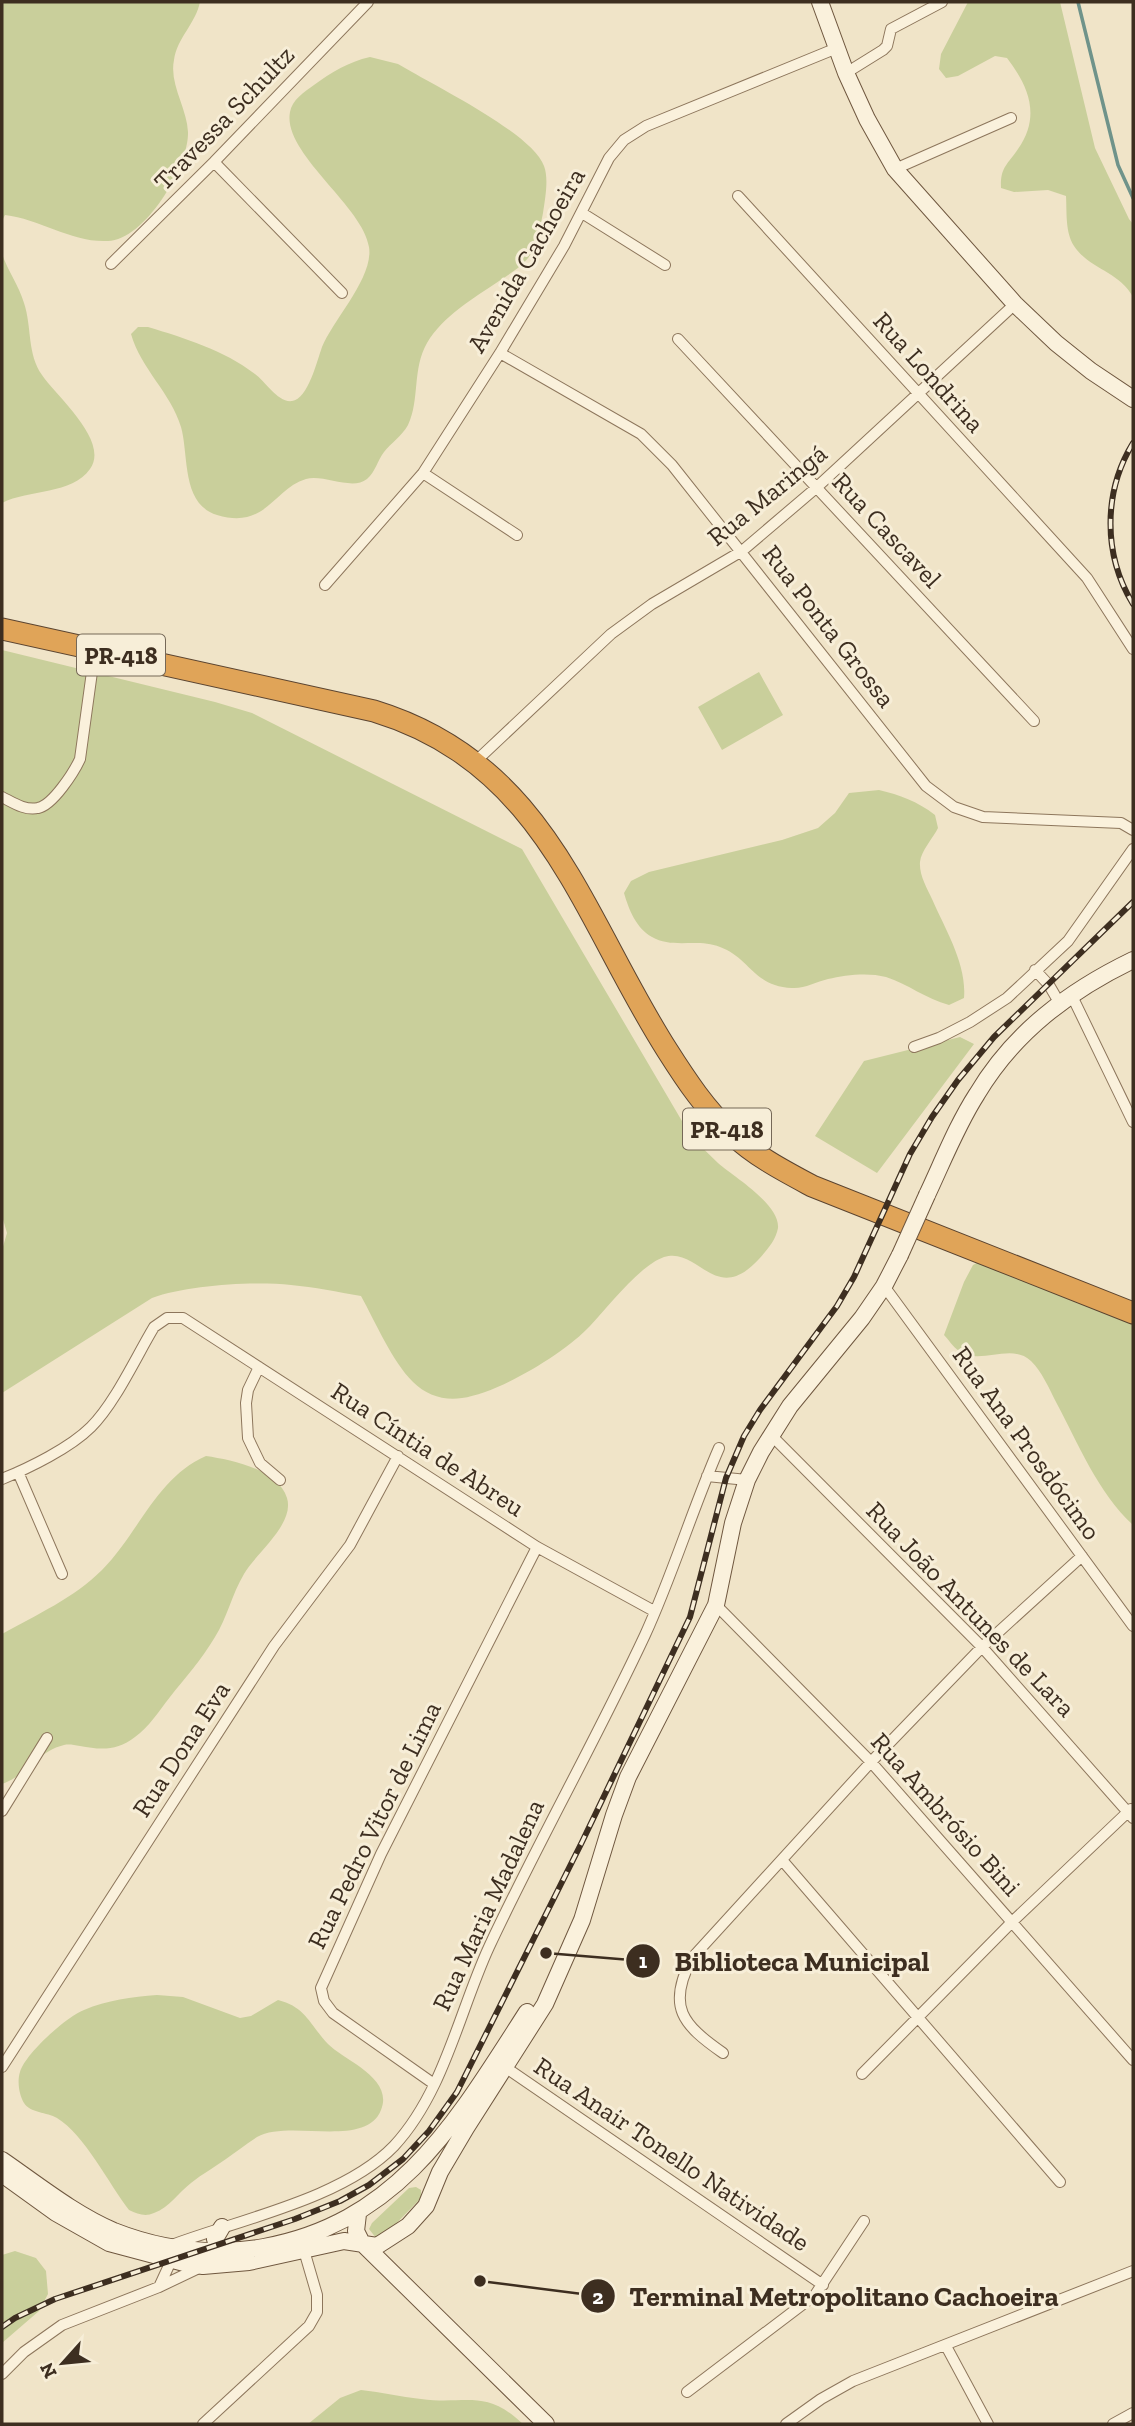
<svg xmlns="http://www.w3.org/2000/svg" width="1135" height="2426" font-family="'Zilla Slab',serif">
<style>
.green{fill:#c9cf9b}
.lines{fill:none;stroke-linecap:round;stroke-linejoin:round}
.stream{stroke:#6f938a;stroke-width:3.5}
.street-casing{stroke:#8d765c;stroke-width:12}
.secondary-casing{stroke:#6f573f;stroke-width:18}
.highway-casing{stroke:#5b4430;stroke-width:23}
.street{stroke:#faf1dc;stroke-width:10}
.secondary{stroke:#faf1dc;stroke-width:16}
.highway{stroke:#e0a458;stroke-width:21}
.rail-casing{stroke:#3d2e20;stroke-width:6}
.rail{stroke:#f7eed8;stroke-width:3.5;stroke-dasharray:10;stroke-linecap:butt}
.secondary-bridge-casing{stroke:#6f573f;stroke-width:18;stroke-linecap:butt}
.secondary-bridge{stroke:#faf1dc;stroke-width:16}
.labels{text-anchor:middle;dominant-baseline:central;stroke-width:6;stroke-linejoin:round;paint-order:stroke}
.shield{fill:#f7eed8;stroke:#756857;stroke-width:2}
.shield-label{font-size:24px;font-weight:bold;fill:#3d2e20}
.street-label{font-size:26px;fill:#3d2e20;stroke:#f7eed8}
.leader{fill:none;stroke:#3d2e20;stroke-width:2.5}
.callout-dot{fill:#3d2e20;stroke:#f7eed8;stroke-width:2.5}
.mark-label{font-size:21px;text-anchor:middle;font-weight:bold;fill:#fff}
.callout-label{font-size:28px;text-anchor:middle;font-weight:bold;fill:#3d2e20;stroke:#f7eed8;stroke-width:6;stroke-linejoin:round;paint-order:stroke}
</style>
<rect width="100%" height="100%" fill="#f0e4c8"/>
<path class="green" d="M 2,2 L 200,2 C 196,23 177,38 174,60 C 169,84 187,108 188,132 C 189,166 145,240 108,241 C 72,243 40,219 5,215 L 2,221 Z
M 968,2 L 1060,2 L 1095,148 L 1129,219 L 1133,224 L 1133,297 C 1119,271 1089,269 1074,246 C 1065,232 1067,212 1066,196 L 1048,190 L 1014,192 L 1001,188 C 1000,168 1007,165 1018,149 C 1041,116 1029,87 1007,58 L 995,56 L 958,76 L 946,78 L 939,69 L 941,54 Z
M 370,57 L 398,64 L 412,72 C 443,90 533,135 544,166 C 549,179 545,199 543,213 C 540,227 539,242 531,254 C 523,266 511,273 499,281 C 474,298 443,316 427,343 C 412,369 420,400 408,425 C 402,436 391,443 384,452 C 377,461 376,471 367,479 C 352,491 324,474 306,479 C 273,489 266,530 217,515 C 181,504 189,455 181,427 C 171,393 141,369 131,334 L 138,327 L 148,327 C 184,338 224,350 255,374 C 265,381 278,403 292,401 C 308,399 317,361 322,347 C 333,320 374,277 369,247 C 363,206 282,153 290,112 C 292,100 304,92 314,85 C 332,72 348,62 370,57 Z
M 2,254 C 8,271 19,286 24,303 C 32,327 27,354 42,375 C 57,397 110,441 90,469 C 72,495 29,489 2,503 Z
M 2,650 L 215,702 L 252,713 L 522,849 L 689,1133 C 698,1144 708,1153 718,1163 C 734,1177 780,1204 778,1228 C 776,1240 767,1250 759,1259 C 715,1307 699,1246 664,1257 C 639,1266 609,1306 590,1326 C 565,1353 499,1393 462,1398 C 444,1401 426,1395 413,1382 C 392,1361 376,1323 361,1296 C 338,1292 314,1287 291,1285 C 253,1281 188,1285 152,1298 L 2,1393 L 2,1250 L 7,1233 L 2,1216 Z
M 759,672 L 783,715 L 722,750 L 698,707 Z
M 879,790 C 900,795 917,801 935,815 L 938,828 C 933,838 921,851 920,862 C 919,875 927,888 932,899 C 945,929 967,964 964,998 L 949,1005 C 926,999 908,984 886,977 C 868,972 845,975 828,979 C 816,982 804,989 792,988 C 754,987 749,957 720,947 C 698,938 672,949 652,937 C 636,928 629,910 624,893 L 631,881 L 649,872 L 782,840 L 818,828 L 835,813 L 849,793 Z
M 960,1037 L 974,1044 L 877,1173 L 815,1136 L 864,1061 Z
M 986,1258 L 1133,1322 L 1133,1525 C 1098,1493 1078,1443 1056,1402 C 1049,1388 1042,1372 1031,1361 C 1011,1342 980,1366 959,1351 C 953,1347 949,1340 944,1335 L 964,1282 L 973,1265 Z
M 206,1456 C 232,1460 278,1469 287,1498 C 295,1524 256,1553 244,1574 C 232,1594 227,1618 215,1637 C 202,1659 185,1678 170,1697 C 159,1711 149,1727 135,1737 C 117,1751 101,1750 80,1746 C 74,1745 69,1744 64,1745 C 38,1751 26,1776 2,1784 L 2,1634 C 36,1615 74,1598 102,1570 C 138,1534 157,1477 206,1456 Z
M 157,1995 L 183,1997 L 240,2018 L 251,2016 L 278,2000 C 306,2007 310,2025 328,2044 C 345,2061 394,2078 381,2110 C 366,2149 289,2119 257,2137 C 246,2144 236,2152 226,2159 C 215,2167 202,2174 191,2183 C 178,2193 170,2207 154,2213 C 145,2217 138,2214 129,2210 C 109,2184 84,2134 57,2118 C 47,2112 30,2113 24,2103 C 19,2095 17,2081 20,2072 C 25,2054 66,2017 84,2010 C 107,2000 132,1997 157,1995 Z
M 416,2187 L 421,2190 L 421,2198 L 384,2236 L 376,2238 L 369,2229 L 372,2223 L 409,2188 Z
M 15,2251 L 36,2258 L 46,2271 L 48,2294 L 39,2311 L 2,2343 L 2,2255 Z
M 361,2390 C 382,2392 400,2397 421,2399 C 466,2405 485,2388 523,2424 L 308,2424 L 340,2398 Z"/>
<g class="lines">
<path class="stream" d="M 1078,2 L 1118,165 L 1133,198"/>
<g class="street-casing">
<path id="street" d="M 846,73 L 883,50 L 887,46 L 891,29 L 942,2
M 214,162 L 342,293
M 895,169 L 1011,118
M 738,196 L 1087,578 L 1133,649
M 582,213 L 665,265
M 111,264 L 214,162 L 368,2
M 678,339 L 1034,721
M 500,353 L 641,434 L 672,465 L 926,786 L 954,807 L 983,817 L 1121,823 L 1133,830
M 423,473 L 517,535
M 325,585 L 423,473 L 500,353 L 564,246 L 609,158 L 624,140 L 646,126 L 837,48
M 475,762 L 611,634 L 652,604 L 742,551 L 816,488 L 1015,304
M 2,797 C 12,802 25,811 38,808 C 53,805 74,772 80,759 L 95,650
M 1035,970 L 1049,985 L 1060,1004
M 1071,994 L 1133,1122
M 914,1047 L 939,1038 L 970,1022 L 1007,998 L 1068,941 L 1133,849
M 884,1286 L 1133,1626
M 259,1367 L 248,1390 L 246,1403 L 248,1438 L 260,1463 L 280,1480
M 771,1435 L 982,1647 L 1133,1818
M 18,1472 L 62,1574
M 707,1476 L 747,1480
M 2,1479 C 29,1468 70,1448 91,1427 C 115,1403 136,1357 154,1327 L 167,1318 L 183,1318 L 537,1547 L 654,1611
M 716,1605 L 871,1762 L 1133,2060
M 2,1811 L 47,1738
M 782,1860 L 1060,2182
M 723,2053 C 683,2025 666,2007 692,1958 L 871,1762 L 982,1647 L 1082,1556
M 502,2065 L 823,2285
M 2,2067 L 274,1646 L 350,1545 L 398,1456
M 862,2074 L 1012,1922 L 1131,1809
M 434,2084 L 333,2013 L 324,2001 L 321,1988 L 381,1854 L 537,1547
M 169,2246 C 237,2220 343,2199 394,2146 C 444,2092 459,2012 489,1947 C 538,1842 596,1740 645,1635 C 673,1574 692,1510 719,1448
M 159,2287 L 171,2261
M 946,2346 L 988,2424
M 2,2374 L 24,2352 L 62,2325 L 159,2287 L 203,2266
M 687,2392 L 815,2295 L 864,2221
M 203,2424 L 309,2326 L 317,2312 L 317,2295 L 303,2247
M 786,2424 L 821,2399 L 853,2381 L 1133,2271
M 1113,2424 L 1133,2413"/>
</g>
<g class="secondary-casing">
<path id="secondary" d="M 820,2 L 846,73 L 867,119 L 895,169 L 1015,304 L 1056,343 L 1091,371 L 1133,399
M 927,1195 C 943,1161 957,1125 977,1094 C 1014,1032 1069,991 1133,960
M 2,2160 C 37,2184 74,2214 114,2231 C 162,2250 212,2256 264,2247 C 400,2222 458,2119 527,2012
M 2,2174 L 56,2213 L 109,2243 L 184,2263 L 203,2266 L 249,2262 L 344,2241 L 377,2246 L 408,2226 L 426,2206 L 440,2172 L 466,2128 L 545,2004 L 582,1920 L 614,1815 L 628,1777 L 716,1605 L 733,1523 L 747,1480 L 761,1452 L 790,1406 L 862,1318 L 884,1286 L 900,1255
M 358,2214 L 356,2231 L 362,2243 L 546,2424
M 220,2251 L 215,2239 L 222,2227"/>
</g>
<g class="highway-casing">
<path id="highway" d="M 2,629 L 374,711 C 547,764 581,915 667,1050 C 686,1080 706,1110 732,1134 C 755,1156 784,1171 812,1186 L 1133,1313"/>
</g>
<use href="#street" class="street"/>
<use href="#secondary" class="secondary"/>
<use href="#highway" class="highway"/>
<g class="rail-casing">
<path id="rail" d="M 1133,443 C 1103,492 1103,555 1133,604
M 2,2327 L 15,2318 L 55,2299 L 295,2219 L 340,2201 L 369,2185 L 403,2159 L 429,2131 L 457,2092 L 582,1842 L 690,1617 L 726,1478 L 744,1436 L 760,1410 L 837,1306 L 854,1277 L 910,1154 L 932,1117 L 958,1080 L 994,1037 L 1133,902"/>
</g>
<use href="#rail" class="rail"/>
<g class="secondary-bridge-casing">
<path id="secondary-bridge" d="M 900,1255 L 927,1195"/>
</g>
<use href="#secondary-bridge" class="secondary-bridge"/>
</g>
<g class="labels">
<g class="shield">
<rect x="77" y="634.5" width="88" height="41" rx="5"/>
<rect x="683" y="1108.5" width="88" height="41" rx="5"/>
</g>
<g class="shield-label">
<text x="121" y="655">PR-418</text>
<text x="727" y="1129">PR-418</text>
</g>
<g class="street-label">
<text transform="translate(224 118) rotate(-46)">Travessa Schultz</text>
<text transform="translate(526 260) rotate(-60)">Avenida Cachoeira</text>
<text transform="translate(929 372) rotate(48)">Rua Londrina</text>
<text transform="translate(767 495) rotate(-39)">Rua Maringá</text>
<text transform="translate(887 530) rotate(47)">Rua Cascavel</text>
<text transform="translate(829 626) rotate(52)">Rua Ponta Grossa</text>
<text transform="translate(1027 1443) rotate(54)">Rua Ana Prosdócimo</text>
<text transform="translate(428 1449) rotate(33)">Rua Cíntia de Abreu</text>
<text transform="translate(971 1609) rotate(46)">Rua João Antunes de Lara</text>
<text transform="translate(181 1749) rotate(-57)">Rua Dona Eva</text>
<text transform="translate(946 1814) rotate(48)">Rua Ambrósio Bini</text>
<text transform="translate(374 1825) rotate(-64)">Rua Pedro Vitor de Lima</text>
<text transform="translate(488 1905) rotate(-65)">Rua Maria Madalena</text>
<text transform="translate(672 2154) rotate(34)">Rua Anair Tonello Natividade</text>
</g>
</g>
<path class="leader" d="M546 1953L643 1961M480 2281L598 2296"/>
<g class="callout-dot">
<circle cx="546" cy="1953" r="7"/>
<circle cx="480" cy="2281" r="7"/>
<circle cx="643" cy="1961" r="18"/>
<circle cx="598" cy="2296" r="18"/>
</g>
<g class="mark-label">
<text x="643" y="1968">1</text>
<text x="598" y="2304">2</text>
</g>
<g class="callout-label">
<text x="802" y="1971">Biblioteca Municipal</text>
<text x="844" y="2306">Terminal Metropolitano Cachoeira</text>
</g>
<rect width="1135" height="2426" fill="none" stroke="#3d2e20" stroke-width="7"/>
<g transform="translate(63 2363) rotate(243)" stroke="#f7eed8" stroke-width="5" paint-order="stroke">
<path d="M0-5L12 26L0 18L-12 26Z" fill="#3d2e20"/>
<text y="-10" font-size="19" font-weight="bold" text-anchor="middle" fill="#3d2e20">N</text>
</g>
</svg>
